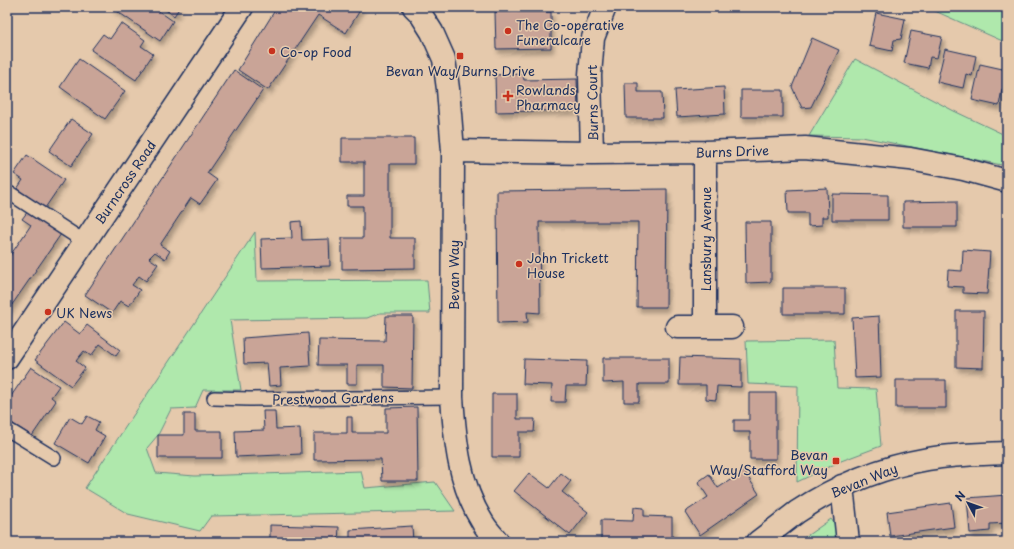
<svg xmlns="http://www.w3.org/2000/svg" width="1014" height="549" font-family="'Playpen Sans',sans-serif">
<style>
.green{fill:#afe8ac;stroke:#658c85}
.building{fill:#c9a497;stroke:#1b2f5e;filter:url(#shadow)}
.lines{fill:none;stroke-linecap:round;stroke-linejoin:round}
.service-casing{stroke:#1b2f5e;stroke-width:16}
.minor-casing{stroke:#1b2f5e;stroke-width:25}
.secondary-casing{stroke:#1b2f5e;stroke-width:25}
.service{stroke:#e5c9ac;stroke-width:13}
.minor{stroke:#e5c9ac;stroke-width:22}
.secondary{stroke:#e5c9ac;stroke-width:22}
.poi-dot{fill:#c8321e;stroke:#e5c9ac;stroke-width:1.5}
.labels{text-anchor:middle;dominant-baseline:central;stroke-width:3;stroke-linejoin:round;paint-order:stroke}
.poi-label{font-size:13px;fill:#1b2f5e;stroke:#e5c9ac;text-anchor:start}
.street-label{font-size:13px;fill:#1b2f5e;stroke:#e5c9ac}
</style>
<defs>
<filter id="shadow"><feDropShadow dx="2.5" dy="4.5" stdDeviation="2" flood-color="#0004"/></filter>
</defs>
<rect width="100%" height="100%" fill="#e5c9ac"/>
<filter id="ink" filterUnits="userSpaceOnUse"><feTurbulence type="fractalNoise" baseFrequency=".025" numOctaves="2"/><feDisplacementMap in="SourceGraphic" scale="8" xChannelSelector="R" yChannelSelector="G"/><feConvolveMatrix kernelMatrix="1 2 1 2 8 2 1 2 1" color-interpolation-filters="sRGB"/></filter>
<g filter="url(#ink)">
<path class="green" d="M 926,7 L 1007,7 L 1007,43 Z
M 855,59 L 954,111 L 1007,136 L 1007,166 L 862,137 L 809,136 Z
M 255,232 L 257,281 L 427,280 L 430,313 L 380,313 L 367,318 L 230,320 L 241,390 L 203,390 L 195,408 L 171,409 L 158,435 L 147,448 L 156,473 L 195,476 L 361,471 L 365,488 L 435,482 L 455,511 L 211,516 L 200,531 L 128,514 L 85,488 Z
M 834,340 L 837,388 L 876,389 L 881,446 L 841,461 L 797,482 L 798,386 L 748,384 L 746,341 Z
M 831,519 L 839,530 L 840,542 L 798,542 Z"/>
<path class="building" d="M 111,7 L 153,7 L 173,21 L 160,41 Z
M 162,7 L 180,7 L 174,16 Z
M 277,7 L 362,7 L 346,33 L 318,15 L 268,90 L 238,70 Z
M 495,12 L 551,12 L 551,48 L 496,49 Z
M 876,13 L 905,19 L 901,39 L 894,40 L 892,51 L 869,46 Z
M 121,23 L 145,40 L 141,46 L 153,54 L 136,80 L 91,50 L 103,34 L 110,39 Z
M 911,31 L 942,37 L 937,58 L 930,57 L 928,68 L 904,63 Z
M 812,38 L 839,50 L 811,107 L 802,108 L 792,87 Z
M 945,49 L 976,56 L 972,76 L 966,74 L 963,88 L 937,82 Z
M 79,59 L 125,91 L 105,119 L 60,87 Z
M 980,64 L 1007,70 L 1007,90 L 1002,89 L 999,106 L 972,100 Z
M 234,70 L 263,90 L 207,173 L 217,180 L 200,204 L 191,198 L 160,245 L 170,251 L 165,259 L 155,252 L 149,258 L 158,264 L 146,281 L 139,276 L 132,285 L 140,290 L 129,306 L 120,301 L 112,313 L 85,295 Z
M 523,74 L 524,80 L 577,79 L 578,110 L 496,112 L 495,75 Z
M 625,83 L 638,83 L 638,92 L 662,92 L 663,118 L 626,118 Z
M 724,87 L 725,114 L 677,117 L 675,90 Z
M 741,90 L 783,90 L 783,117 L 741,117 Z
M 71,119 L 93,134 L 71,166 L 49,151 Z
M 342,138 L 414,138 L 414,164 L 390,164 L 390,238 L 415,238 L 415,268 L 342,269 L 342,238 L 363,238 L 363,206 L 347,206 L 347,196 L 364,196 L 364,162 L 342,162 Z
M 27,155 L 64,180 L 45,208 L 17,189 L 23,180 L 14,174 Z
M 827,188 L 828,217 L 822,217 L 822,225 L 808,226 L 808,213 L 788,213 L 787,190 Z
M 667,189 L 666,307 L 637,307 L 638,222 L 539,222 L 540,313 L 527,312 L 528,322 L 498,323 L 497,191 Z
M 832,194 L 888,195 L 888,220 L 832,220 Z
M 957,201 L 957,227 L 903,227 L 903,202 Z
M 28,211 L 61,234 L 7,312 L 7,260 L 31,225 L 22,219 Z
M 301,221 L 302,240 L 329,239 L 330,266 L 262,268 L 261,239 L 292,238 L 291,222 Z
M 745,222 L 771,222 L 771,282 L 746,283 Z
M 963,250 L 990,252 L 987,294 L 963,293 L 963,287 L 947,286 L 948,270 L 962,271 Z
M 783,288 L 845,288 L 845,314 L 783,314 Z
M 956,311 L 984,311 L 983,368 L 956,367 Z
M 386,316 L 413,316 L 412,388 L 384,387 L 384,365 L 357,365 L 357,384 L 347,384 L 347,365 L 318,365 L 319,340 L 385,341 Z
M 879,316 L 881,377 L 855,378 L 852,318 Z
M 64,322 L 80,334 L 87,325 L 120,350 L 116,356 L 100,344 L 91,356 L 84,351 L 76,361 L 85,368 L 71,386 L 35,360 Z
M 308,333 L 310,366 L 280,368 L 281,385 L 269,386 L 267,363 L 244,364 L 243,338 Z
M 680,357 L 741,359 L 741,387 L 717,386 L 716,400 L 706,399 L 706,385 L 679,385 Z
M 603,358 L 669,358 L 669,384 L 639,384 L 639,402 L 624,402 L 624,382 L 603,383 Z
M 524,359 L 587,361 L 586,386 L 566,386 L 565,402 L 551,402 L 552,385 L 523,384 Z
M 31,367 L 59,386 L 51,397 L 56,401 L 32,436 L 7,420 L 7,402 Z
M 896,380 L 946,380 L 946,408 L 896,408 Z
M 749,393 L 776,393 L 776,459 L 750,459 L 750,432 L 734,432 L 734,420 L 749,420 Z
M 492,394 L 517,394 L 517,419 L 535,419 L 534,432 L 519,432 L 519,457 L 492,457 Z
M 417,407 L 418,481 L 382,481 L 381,459 L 314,460 L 314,433 L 347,433 L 347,417 L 352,417 L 352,433 L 386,433 L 386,408 Z
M 263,411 L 275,411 L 276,429 L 300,428 L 301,454 L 236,457 L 235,431 L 264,430 Z
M 184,414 L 195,414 L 195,431 L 222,431 L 222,458 L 158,458 L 158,435 L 184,435 Z
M 87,416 L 99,422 L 95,430 L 105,436 L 89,463 L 55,443 L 70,417 L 82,424 Z
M 744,471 L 759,494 L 700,535 L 685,512 L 708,497 L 698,482 L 709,474 L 718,488 Z
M 529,473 L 549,488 L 561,473 L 571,481 L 562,492 L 588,512 L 570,535 L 514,491 Z
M 1007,495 L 1007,523 L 990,524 L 990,531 L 970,533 L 967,498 Z
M 951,503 L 954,527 L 890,536 L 887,512 Z
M 634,507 L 644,508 L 644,516 L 672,517 L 672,542 L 601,542 L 601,520 L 633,521 Z
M 270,525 L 339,527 L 338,542 L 270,542 Z
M 412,526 L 413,542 L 350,542 L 350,530 Z"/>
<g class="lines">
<g class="service-casing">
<path id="service" d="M 7,193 L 11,194 L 85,242
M 214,398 L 249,399 L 452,397
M 7,429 L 54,458"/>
</g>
<g class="minor-casing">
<path id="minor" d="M 414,7 L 420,13 L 432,32 L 444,59 L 448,89 L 453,151 L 452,397 C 455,440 459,485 483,523 C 487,530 493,536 498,542
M 453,151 L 592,153 L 705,152 L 805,148 L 910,159 L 963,169 L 1007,181
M 705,152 L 705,326
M 592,153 L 590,75 L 593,38 L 605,7
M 677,327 L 732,327
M 842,486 L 848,542
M 758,542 C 771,532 784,522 797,512 C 836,486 882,467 928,459 C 954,454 981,454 1007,453"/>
</g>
<g class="secondary-casing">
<path id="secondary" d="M 7,358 L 242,7"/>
</g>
<use href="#service" class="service"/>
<use href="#minor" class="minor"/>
<use href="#secondary" class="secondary"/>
</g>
</g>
<g class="poi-dot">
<circle cx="508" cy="31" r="4"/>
<circle cx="272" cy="51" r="4"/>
<rect x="456" y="52" width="8" height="8" rx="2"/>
<path d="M506 90h4v4h4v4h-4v4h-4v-4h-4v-4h4z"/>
<circle cx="519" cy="264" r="4"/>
<circle cx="48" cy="312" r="4"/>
<rect x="832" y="457" width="8" height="8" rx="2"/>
</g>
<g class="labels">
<g class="poi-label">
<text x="516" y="24">The Co-operative<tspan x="516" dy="15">Funeralcare</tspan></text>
<text x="280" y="51">Co-op Food</text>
<text x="460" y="70" text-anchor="middle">Bevan Way/Burns Drive</text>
<text x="516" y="89">Rowlands<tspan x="516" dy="15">Pharmacy</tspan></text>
<text x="527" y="257">John Trickett<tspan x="527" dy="15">House</tspan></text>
<text x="56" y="312">UK News</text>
<text x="828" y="454" text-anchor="end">Bevan<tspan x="828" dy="15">Way/Stafford Way</tspan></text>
</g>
<g class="street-label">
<text transform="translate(592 103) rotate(-91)">Burns Court</text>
<text transform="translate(732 151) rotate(-2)">Burns Drive</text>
<text transform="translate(125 182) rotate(-56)">Burncross Road</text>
<text transform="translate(705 239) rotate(-90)">Lansbury Avenue</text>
<text transform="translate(453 275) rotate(-90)">Bevan Way</text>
<text transform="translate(333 398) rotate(-1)">Prestwood Gardens</text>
<text transform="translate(864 480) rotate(-22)">Bevan Way</text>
</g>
</g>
<rect width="1014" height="549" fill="none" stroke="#e5c9ac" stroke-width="24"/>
<rect x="12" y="12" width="990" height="525" fill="none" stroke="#1b2f5e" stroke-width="1.5" filter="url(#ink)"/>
<g transform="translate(968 503) rotate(311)" stroke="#e5c9ac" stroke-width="3" paint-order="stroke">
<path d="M0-3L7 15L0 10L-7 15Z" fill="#1b2f5e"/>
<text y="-6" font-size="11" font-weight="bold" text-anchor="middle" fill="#1b2f5e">N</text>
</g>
</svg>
